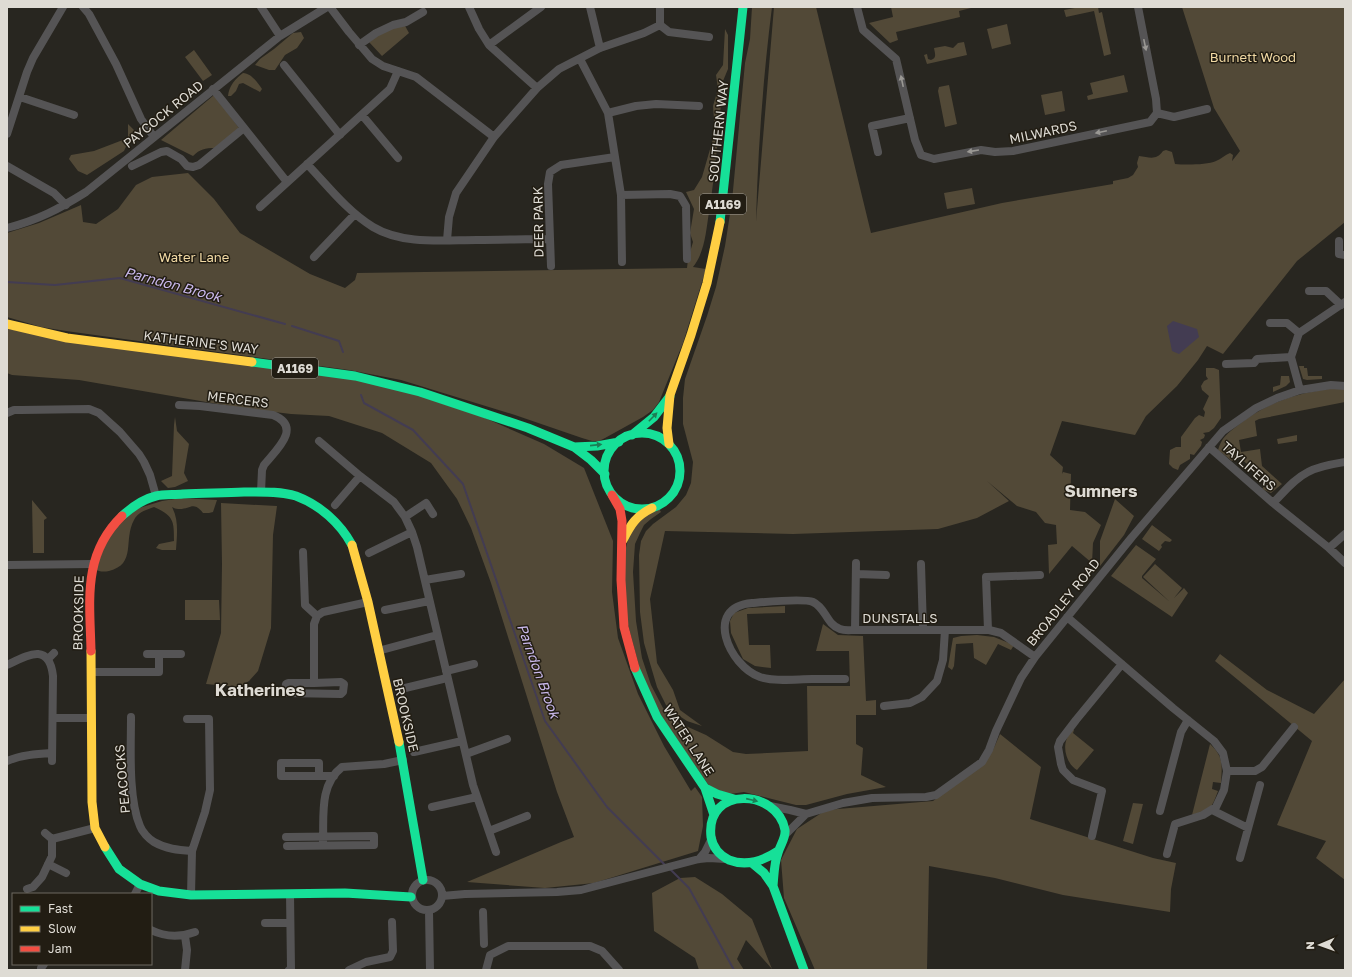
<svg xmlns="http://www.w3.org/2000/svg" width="1352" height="977" font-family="'Golos Text',sans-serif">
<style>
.green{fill:#524937}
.water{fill:#433c52}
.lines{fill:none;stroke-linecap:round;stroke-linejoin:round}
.stream{stroke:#433c52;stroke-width:2}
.street{stroke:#555455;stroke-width:8}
.fast{stroke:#16e098;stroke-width:9}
.slow{stroke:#ffcf43;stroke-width:9}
.jam{stroke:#f24e42;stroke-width:9}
.oneway{fill:#9a9894}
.oneway2{fill:#1c7e56}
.labels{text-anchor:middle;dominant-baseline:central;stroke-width:3;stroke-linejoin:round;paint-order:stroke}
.shield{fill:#221d13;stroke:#a6a29a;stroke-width:1}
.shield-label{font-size:12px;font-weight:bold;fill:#dedbd4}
.park-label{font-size:13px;fill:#f1d9a4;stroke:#221d13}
.street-label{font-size:13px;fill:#dedbd4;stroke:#221d13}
.water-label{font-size:14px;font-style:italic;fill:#c9b8eb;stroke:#221d13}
.district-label{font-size:17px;font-weight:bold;fill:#dedbd4;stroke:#221d13}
</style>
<rect width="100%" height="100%" fill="#282620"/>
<path class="green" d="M 752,7 L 772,7 C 763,78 758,149 756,221 L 774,7 L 816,7 L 871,233 L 1002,203 L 1113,184 L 1113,181 L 1128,178 L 1133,175 L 1138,167 L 1137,163 L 1139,156 C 1149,157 1156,161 1163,151 L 1166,150 L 1172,152 L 1175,164 C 1185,165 1207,165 1216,161 C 1221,159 1225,155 1230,153 L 1233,155 L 1232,161 L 1240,151 L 1214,108 L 1182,7 L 1345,7 L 1345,222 L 1297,261 L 1223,354 L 1207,346 L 1198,360 L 1177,386 L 1146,416 L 1135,435 L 1062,421 L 1050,455 L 1063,467 L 1062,474 L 1063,472 L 1071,474 L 1070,510 L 1085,512 L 1101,525 L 1093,543 L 1092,563 L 1072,546 L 1049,574 L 1048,545 L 1057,544 L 1056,525 L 1045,523 L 1036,512 L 1017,506 L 987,481 L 1009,501 L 977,518 L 938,529 L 793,534 L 665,531 L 650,599 L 657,663 L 673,690 L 680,710 L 702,726 L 687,721 L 675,713 L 666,705 L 657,687 L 644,643 L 640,612 L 639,555 L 641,541 L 646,531 L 653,524 L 676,507 L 686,495 L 691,483 L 693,462 L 683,424 L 683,398 L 685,379 L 707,316 L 716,287 L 725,246 L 732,201 L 745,63 L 750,39 Z
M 891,7 L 975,7 L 959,11 L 960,17 L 896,32 L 898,40 L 890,43 L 869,23 L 893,17 Z
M 1080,7 L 1098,7 L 1099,13 L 1102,12 L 1111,54 L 1104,56 L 1094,11 L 1066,17 L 1064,10 Z
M 404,24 L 409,33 L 382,56 L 369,42 L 393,25 Z
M 1007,24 L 1011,44 L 992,49 L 987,29 Z
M 725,29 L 728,35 L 728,69 L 723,81 C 719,125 716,169 709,212 C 706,231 705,252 693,267 L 706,269 L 683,343 L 659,402 L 653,410 L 643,417 L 605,438 L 599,441 L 592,441 L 582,438 L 515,415 L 401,380 L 349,370 L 66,331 L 41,327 L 7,317 L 7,233 L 39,223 L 81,205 L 83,222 L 96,224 L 118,209 L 136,185 L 152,177 L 188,173 L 214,199 L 240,233 L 310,274 L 345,288 L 355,280 L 357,273 L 687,268 L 688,259 L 693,242 L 690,233 L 694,209 L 686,192 L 694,190 L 702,177 L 715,132 L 713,106 L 718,89 L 716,75 L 723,65 Z
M 301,32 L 304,38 L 297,48 L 285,55 L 275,70 L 269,70 L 255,65 L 260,59 L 274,49 L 293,33 Z
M 964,42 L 967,55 L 927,64 L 924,55 L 927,54 L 928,59 L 931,60 C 937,58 935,54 934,48 L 945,46 L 953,48 L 958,43 Z
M 194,50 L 212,75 L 203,81 L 185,57 Z
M 243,73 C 251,73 258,83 262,89 L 260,92 L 243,83 L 239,84 L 236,91 L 231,96 L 228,96 C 229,86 235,79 243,73 Z
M 1124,75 L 1128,92 L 1088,100 L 1087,96 L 1093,94 L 1090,83 Z
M 949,85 L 957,124 L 945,127 L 938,91 L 939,87 Z
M 1062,91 L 1065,111 L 1045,115 L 1041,95 Z
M 214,95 L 239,128 L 215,148 C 205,148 200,149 193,156 L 161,140 Z
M 128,124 L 134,130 L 133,136 L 129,140 L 124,151 L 87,175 L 78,171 L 69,159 L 71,155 L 94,151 L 128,138 Z
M 972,188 L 975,204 L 947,209 L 944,193 Z
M 7,329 L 302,369 L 437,397 L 544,444 L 584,468 L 613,541 L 612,592 L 618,638 L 638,694 L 664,746 L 691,791 L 695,787 L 702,797 L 703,826 L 698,851 L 594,883 L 545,888 L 467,882 L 561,842 L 574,837 L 557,792 L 491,583 L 471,528 L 457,499 L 431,463 L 382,433 L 329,416 L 291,414 L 241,408 L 79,380 L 12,375 L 7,373 Z
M 1299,366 L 1304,366 L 1304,368 L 1307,368 L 1308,376 L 1322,376 L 1322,379 L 1307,380 L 1303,379 Z
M 1206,368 L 1214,368 L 1219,370 L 1221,418 L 1214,428 L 1209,432 L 1203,433 L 1205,435 L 1204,438 L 1200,440 L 1202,442 L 1201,446 L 1194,455 L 1190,454 L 1190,459 L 1180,465 L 1178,470 L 1173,468 L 1169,464 L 1170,450 L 1176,447 L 1181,447 L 1181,437 L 1195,418 L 1199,415 L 1204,417 L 1205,412 L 1203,409 L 1209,396 L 1202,390 L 1201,386 L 1204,381 L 1208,379 L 1206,376 Z
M 1281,376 L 1289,376 L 1290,382 L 1286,386 L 1273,392 L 1273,387 L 1280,385 Z
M 1328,389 L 1345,389 L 1345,402 L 1259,419 L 1255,421 L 1257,436 L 1239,440 L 1241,452 L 1260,449 L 1262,466 L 1282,484 L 1271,493 L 1262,489 L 1267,482 L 1238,456 L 1232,461 L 1218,450 C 1222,437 1227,434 1237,426 C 1265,404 1292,394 1328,389 Z
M 175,417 L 177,431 L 189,444 L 184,473 L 188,481 L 175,487 L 168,488 L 161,481 L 172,476 L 174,425 Z
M 1297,435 L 1297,441 L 1278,444 L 1277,439 Z
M 181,498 L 217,500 L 213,512 L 209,513 L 203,513 C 193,500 190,510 178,509 C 176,509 174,508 172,507 C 179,520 177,535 176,550 L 162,550 L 156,548 L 159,544 L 174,541 C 174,521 174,516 154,507 C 146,510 138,512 134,520 C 123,540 137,564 109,571 C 104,572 99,572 95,569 L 107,541 L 114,530 L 136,509 L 162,501 Z
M 1115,499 L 1134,516 L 1124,535 L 1100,566 L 1100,541 Z
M 32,500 L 47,518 L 44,520 L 44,553 L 33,553 Z
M 221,503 L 277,506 L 273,535 L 271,628 L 258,671 L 249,681 L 239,687 L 206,684 L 221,633 L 222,564 Z
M 658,507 L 661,512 L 651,519 L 644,525 L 640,533 L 635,544 L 633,572 L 636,621 L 642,658 L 651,685 L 663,708 L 672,718 L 679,723 L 706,735 L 733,752 L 746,754 L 808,751 L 807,686 L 850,686 L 849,651 L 816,651 L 823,624 L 838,635 L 863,636 L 866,701 L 876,700 L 876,715 L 856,715 L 856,744 L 863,748 L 861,775 L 886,787 L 847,794 L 806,805 L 796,805 L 744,792 L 730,794 L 710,787 L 659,714 L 643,681 L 626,617 L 624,556 L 630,531 L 648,513 Z
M 1152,525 L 1172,540 L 1170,542 L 1165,541 L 1161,545 L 1162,547 L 1159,551 L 1142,539 Z
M 1136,545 L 1156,559 L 1142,576 L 1142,578 L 1170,602 L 1143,577 L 1155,564 L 1182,588 L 1174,598 L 1184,588 L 1188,593 L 1172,617 L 1111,576 Z
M 185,600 L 219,600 L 220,620 L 185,620 Z
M 785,606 L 785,613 L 747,614 L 749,645 L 770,645 L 771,668 L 755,666 L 743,659 L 731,633 L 730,621 L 734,613 L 748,608 Z
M 977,635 L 994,637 L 1014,645 L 1011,650 L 998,644 L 986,665 L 974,658 L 973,643 L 956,644 L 954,666 L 952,670 L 948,667 L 953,638 L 961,636 Z
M 1220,654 L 1267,690 L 1314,714 L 1345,679 L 1345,880 L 1316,858 L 1326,841 L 1277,825 L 1312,741 L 1215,661 Z
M 1072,729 L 1074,730 L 1073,733 L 1094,750 L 1077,770 C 1068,765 1063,751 1066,741 C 1067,737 1070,733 1072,729 Z
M 1000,734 L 1041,767 L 1030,819 L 1153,858 L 1176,863 L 1171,889 L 1170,912 L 1063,895 L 995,878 L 929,866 L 927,970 L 815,970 L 784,898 L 781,860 L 797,829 L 826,810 L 933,801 L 984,763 L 993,750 Z
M 1210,744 C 1224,757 1222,765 1221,783 L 1213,782 L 1212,789 L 1218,791 C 1211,810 1211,809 1192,815 Z
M 1133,803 L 1143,804 L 1133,844 L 1123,841 Z
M 695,877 L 722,894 L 752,919 L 772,969 L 746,940 L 737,959 L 744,970 L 699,970 L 695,958 L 654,931 L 652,893 L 680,878 Z"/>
<path class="water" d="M 1173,321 L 1197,329 L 1199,337 L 1179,354 L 1172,351 L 1167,326 Z"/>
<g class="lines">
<path class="stream" d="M 7,282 L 55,285 L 120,278 L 285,324
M 292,326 L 339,341 L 343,352
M 361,395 L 364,403 L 413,430 L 463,484 L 545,721 L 607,807 L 665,865
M 670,869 L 689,888 L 734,970"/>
<path class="street" d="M 83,7 L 89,14 L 116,64 L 141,119 L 154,137
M 261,7 L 280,36
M 330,7 L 349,32 L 372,59 L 383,66 L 416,77 L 494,137
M 469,7 L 479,29 L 489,45 L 537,88
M 590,7 L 600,48
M 857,7 L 863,30 L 896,59 L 915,140 L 921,155 L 934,159 L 981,150 L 995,152 L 1013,151 L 1150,122 L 1157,113 L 1156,99 L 1138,7
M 660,25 L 669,32 L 709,37
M 660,25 L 660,7
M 359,45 L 376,33 L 393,25 L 406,22 L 423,12
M 489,45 L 541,7
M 580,59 L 608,113 L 621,195 L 622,262
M 284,65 L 340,135
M 213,89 L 287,182
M 20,97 L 74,115
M 608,113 L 636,106 L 656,104 L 699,106
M 1157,113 L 1174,117 L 1207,109
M 362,115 L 398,158
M 7,134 L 27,72 L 33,58 L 63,7
M 878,152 L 872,126 L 910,118
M 307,164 C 328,186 347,211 373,227 C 403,245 444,240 477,240 C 502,240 526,239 550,239
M 7,166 L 54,193 L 66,205
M 132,166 L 161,152 L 167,151 L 181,159 L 187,166 L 193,167 L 199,165 L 244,128
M 621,195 L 670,194 L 680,196 L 686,206 L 687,259
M 260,207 L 390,89 L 398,71
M 7,228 C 38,220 59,209 86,192 L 280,36 L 327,7
M 447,240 L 449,217 L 456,193 L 494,137 L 537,88 L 559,69 L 600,48 L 644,33 L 660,25
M 1339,241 L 1339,254 L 1345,255
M 314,257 L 355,214
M 551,266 L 548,184 L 550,172 L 561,165 L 615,157
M 1309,291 L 1326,291 L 1341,305
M 1270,323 L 1287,323 L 1299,333
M 1226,364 L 1254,363 L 1257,359 L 1291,357
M 1300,390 L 1291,357 L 1299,333 L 1345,302
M 179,405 L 200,406 L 273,415 C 303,427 276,450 264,465 L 262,470 L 261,492
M 7,413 L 14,410 L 21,410 L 89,409 L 99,413 L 120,432 L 139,454 L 144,462 L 150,475 L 156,496
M 319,441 L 360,476 L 394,502 L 405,517 L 412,532 L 417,547 L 473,785 L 496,852
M 1209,447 L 1273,503 L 1329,548 L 1345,563
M 1273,503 C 1284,492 1294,479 1308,472 C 1319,466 1333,464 1345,462
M 335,505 L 360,476
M 405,517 L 426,503 L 433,514
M 1329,548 L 1345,534
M 303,552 L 305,605 L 317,616
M 369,553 L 412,532
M 856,563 L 855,630 L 989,630 L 1001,633 L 1035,657
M 921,564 L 923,629
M 7,565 L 93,564
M 856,574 L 886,575
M 425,580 L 461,574
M 385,610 L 429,601
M 1067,617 L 1173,708 L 1214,741 L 1223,753 L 1227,771 L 1224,790 L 1216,807 L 1203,815 L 1175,824 L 1167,854
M 988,630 L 986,577 L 1040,575
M 378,651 L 437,635
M 147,654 L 181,654
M 48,659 L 54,653
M 7,665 C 28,655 49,642 53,676 L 52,761
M 446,671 L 474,664
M 91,672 L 159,672 L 159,654
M 845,679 C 834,679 823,679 812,679 C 797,679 775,682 760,677 C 729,666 703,607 752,603 C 764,602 804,598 813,602 C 826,608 826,624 840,629 C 845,631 850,630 855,630
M 314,683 L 341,682 L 344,684 L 343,692 L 341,694 L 288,693 L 285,691 L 286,684 L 288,683 L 314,683 L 314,624 L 317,616 L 323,612 L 368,602
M 401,689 L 447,678
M 884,706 L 910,703 L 922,697 L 937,681 L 943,660 L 945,630
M 131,717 C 131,748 128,798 140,826 C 142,832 149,839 154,842 C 166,849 178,850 192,851
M 53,718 L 91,718
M 187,719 L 209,719 L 210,790 L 205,812 L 192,851 L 191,895
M 414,752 L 462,741
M 466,754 L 507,739
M 7,761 C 21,755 36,754 52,753
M 1227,771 L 1255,771 L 1262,767 L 1294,727
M 319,776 L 319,763 L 281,763 L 281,776 L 334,776
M 770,806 L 790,810 L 806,814
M 432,807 L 477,797
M 1212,810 L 1248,828
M 1160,811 L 1181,732 L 1188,720
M 489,831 L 527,816
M 45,833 L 52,839
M 785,835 L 806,814 L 843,803 L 872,798 L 926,797 L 936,795 L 982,762 L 989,750 L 996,731 L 1021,678 L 1035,657 L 1132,537 L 1223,431 L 1256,408 L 1277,398 L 1300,390 L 1331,385 L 1345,386
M 1092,836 L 1102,791 L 1073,780 L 1063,770 L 1061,764 L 1058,747 L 1060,741 L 1076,720 L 1122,664
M 286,837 L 374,836 L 374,845 L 287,846
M 323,842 C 324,816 319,785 342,767 L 384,764 L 403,760
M 1240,858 L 1260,785
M 699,859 L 705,852 L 712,838
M 48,864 L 66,873
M412 895a15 15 0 1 1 30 0a15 15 0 1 1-30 0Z
M 27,889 L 33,887 L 42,877 L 52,856 L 52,839 L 95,828
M 135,894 L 140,884
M 442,896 L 465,894 L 557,892 L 581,890 L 699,859 L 709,858 L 725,859
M 429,911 L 430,970
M 483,912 L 484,944
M 265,923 L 290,923
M 151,930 C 165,937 181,937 195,932
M 185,936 L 187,950 L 185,970
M 41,970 L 41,968 L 44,964
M 289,970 L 291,969 L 290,894
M 349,970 L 366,962 L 390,957 L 393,951 L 392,922
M 486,970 L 490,955 L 508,946 L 590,946 L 602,951 L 619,970"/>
<path class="fast" d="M 720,222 L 743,7
M 252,362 L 355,376 L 420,392 L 528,428 L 574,447 L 591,460 L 605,474
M604 471a38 38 0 1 1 76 0a38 38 0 1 1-76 0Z
M 632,435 L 654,417 L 670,396
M 574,447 L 597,446 L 619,442
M 122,516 C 132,507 143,499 156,496 C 164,494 174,495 183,494 C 204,493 224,493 244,492 C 261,492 280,491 296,496 C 320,505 340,523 352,545
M 635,668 L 657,717 L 705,788 L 714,815
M 399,742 L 423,880
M 705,788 L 717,794 L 734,799
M 105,847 L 119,869 L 140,884 L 159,891 L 191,895 L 345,893 L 411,897
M 752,863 L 764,873 L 773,886 L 804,970
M 773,886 C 774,875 774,863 778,853 C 780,845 786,838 785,830 C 778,789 705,785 711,837 C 713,848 719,855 729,860 C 747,867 763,861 778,851"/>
<path class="slow" d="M 7,324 L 67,338 L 252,362
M 669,444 L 667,428 L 670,395 L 691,335 L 707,283 L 720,222
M 623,540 C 631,524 636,516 652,508
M 352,545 L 368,602 L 399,742
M 91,651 L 92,802 L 95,828 L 105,847"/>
<path class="jam" d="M 612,495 L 620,509 L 622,521 L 621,580 L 624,627 L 635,668
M 91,651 C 90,601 82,555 122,516"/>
</g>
<defs><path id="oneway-solid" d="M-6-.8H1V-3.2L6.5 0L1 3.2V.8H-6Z"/></defs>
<g class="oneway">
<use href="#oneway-solid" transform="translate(1145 45) rotate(78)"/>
<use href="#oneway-solid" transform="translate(902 81) rotate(-102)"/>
<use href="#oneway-solid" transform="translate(1101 132) rotate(168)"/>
<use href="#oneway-solid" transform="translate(973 151) rotate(171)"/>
</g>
<g class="oneway2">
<use href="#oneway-solid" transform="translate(653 417) rotate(-46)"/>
<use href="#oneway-solid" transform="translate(596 445) rotate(-6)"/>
<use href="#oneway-solid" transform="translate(752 800) rotate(13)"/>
</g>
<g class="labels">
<g class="shield">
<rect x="700" y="194" width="46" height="20" rx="3"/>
<rect x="272" y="358" width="46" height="20" rx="3"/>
</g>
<g class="shield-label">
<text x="723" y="204">A1169</text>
<text x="295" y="368">A1169</text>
</g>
<g class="park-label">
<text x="1253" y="57">Burnett Wood</text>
<text x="194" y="257">Water Lane</text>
</g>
<g class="street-label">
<text transform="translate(163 114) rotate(-39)">PAYCOCK ROAD</text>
<text transform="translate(718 131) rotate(-84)">SOUTHERN WAY</text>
<text transform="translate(1043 132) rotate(-12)">MILWARDS</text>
<text transform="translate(538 222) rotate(-91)">DEER PARK</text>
<text transform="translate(201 342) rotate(7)">KATHERINE'S WAY</text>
<text transform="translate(238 399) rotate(7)">MERCERS</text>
<text transform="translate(1249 466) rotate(41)">TAYLIFERS</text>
<text transform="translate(1063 602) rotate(-51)">BROADLEY ROAD</text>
<text transform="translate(78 613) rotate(-89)">BROOKSIDE</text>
<text x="900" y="618">DUNSTALLS</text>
<text transform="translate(406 715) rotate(77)">BROOKSIDE</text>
<text transform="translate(689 740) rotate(57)">WATER LANE</text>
<text transform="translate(122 779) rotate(-95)">PEACOCKS</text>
</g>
<g class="water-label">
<text transform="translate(173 284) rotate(15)">Parndon Brook</text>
<text transform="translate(539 671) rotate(70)">Parndon Brook</text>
</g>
<g class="district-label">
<text x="1101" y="490">Sumners</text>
<text x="260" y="689">Katherines</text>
</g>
</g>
<rect width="1352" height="977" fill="none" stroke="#dedbd4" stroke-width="16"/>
<rect x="12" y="893" width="140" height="72" fill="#221d13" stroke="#6d6960"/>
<rect x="20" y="906" width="20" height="6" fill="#16e098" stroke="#6d6960"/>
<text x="48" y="913" font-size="12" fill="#dedbd4">Fast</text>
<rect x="20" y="926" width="20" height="6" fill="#ffcf43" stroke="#6d6960"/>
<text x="48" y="933" font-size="12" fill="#dedbd4">Slow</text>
<rect x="20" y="946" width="20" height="6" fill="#f24e42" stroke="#6d6960"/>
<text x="48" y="953" font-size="12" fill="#dedbd4">Jam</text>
<g transform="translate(1320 945) rotate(268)" stroke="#221d13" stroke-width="3" paint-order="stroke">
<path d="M0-3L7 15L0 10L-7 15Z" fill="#dedbd4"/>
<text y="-6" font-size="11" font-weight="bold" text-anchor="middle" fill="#dedbd4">N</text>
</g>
</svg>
